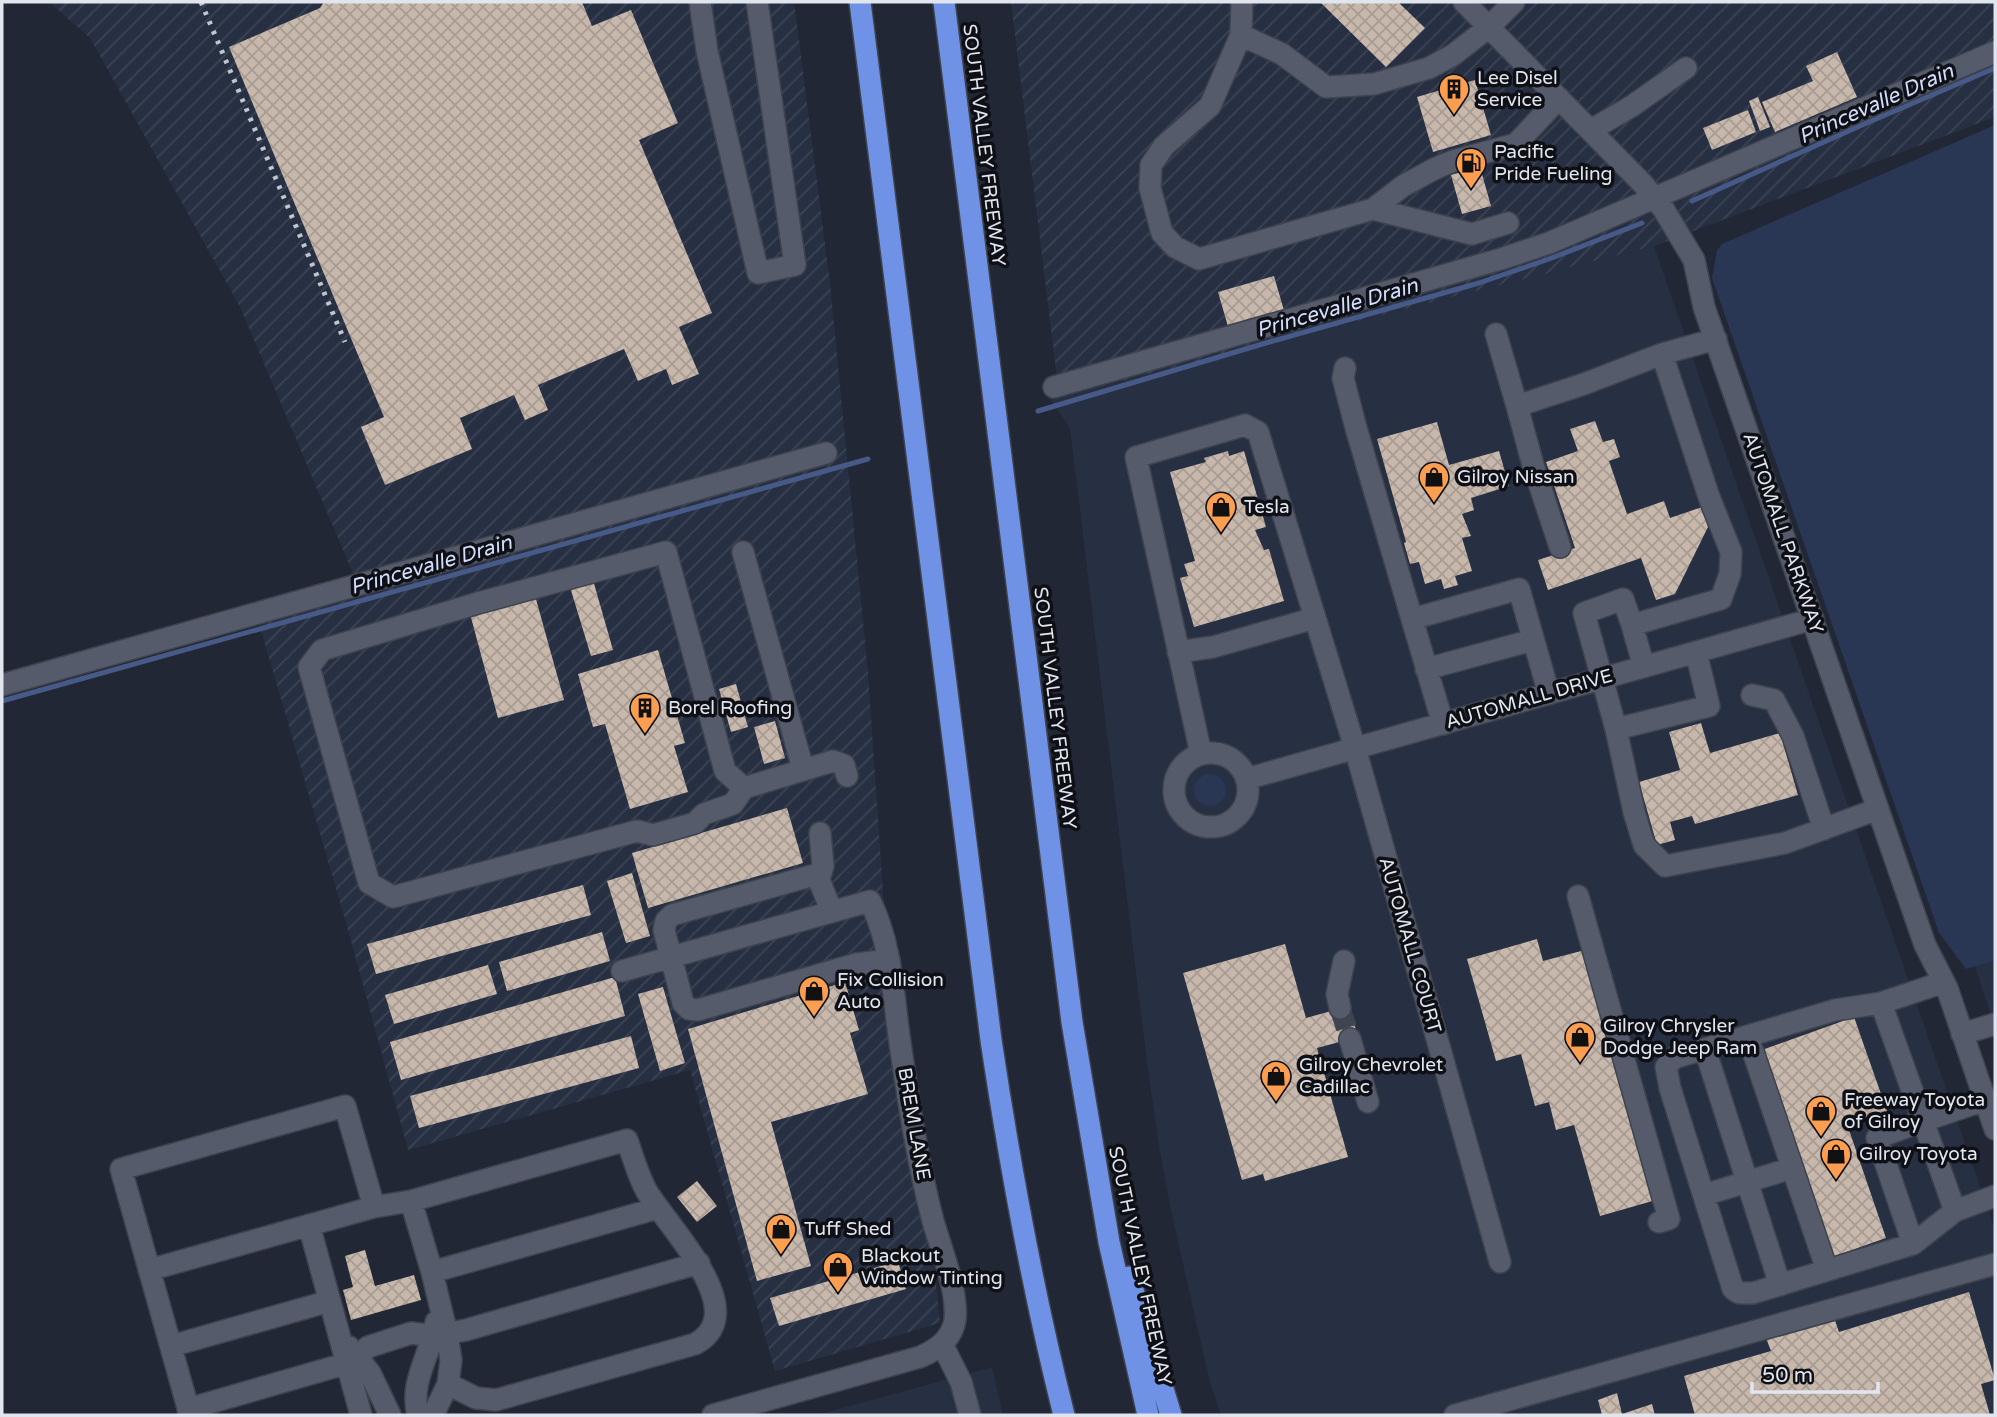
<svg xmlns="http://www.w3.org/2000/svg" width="1997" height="1417" font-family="'Varela Round',sans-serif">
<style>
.built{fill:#272f42}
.industrial{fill:url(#industrial-furrows)}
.grass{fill:#293654}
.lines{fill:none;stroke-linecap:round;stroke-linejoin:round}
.stream{stroke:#475a87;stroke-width:5}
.building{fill:url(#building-cross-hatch)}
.minor-tunnel{stroke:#3e4450;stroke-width:21;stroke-dasharray:21 10;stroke-linecap:butt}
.minor-casing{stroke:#3e434e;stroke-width:24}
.highway-casing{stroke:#3e434e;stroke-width:24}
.minor{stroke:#555b6a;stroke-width:21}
.highway{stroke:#7092e6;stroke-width:21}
.rail{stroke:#c0c5ce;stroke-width:5;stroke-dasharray:3.5 7;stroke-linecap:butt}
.labels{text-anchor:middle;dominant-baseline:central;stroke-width:7;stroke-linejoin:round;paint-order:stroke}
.poi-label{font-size:19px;fill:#e1e5ee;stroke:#0e1016;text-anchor:start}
.street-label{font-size:19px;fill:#e1e5ee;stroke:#0e1016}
.water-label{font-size:21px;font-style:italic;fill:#d1defc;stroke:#0e1016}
</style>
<defs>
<pattern id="industrial-furrows" width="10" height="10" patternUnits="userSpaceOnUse" patternTransform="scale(1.75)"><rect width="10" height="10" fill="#272f42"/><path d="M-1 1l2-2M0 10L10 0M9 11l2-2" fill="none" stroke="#3c4354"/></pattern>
<pattern id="building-cross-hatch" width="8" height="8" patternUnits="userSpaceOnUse" patternTransform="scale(1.75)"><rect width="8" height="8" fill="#c8b8ac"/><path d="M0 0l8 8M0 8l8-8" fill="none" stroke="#a79b93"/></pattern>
</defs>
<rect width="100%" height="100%" fill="#212734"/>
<path class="built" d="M 1654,246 L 1995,1230 L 1995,1415 L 1221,1415 L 1209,1379 L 1191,1299 L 1171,1211 L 1159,1147 L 1147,1063 L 1070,428 L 1050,399 Z
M 1995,961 L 1995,1027 L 1975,967 Z
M 992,1367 L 1003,1415 L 817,1415 Z"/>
<path class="industrial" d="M 49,2 L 794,2 L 830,283 L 868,673 L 897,1095 L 935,1273 L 940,1323 L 775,1371 L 690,1070 L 408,1150 L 348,930 L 256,613 L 358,585 L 240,307 L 90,38 Z
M 1011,2 L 1995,2 L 1995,117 L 1654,246 L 1050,399 L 1057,378 Z"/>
<path class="grass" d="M 1995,125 L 1995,961 L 1966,969 L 1939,933 L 1712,278 L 1717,250 L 1722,244 Z
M1194 790a16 16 0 1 1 32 0a16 16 0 1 1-32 0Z"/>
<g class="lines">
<path class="stream" d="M 1692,201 L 1862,125 L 1995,68
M 1038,411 L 1259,345 L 1479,283 L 1549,259 L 1642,223
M 2,701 L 868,459"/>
</g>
<path class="building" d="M 324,2 L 582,2 L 592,26 L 631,10 L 678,123 L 639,140 L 712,313 L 679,327 L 699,374 L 672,385 L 666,369 L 638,381 L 624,349 L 538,385 L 548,410 L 525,420 L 514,395 L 460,418 L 472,449 L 385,485 L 361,427 L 384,417 L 229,47 L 320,8 Z
M 1320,2 L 1398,2 L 1425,28 L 1386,67 Z
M 1837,52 L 1857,97 L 1775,132 L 1762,102 L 1813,81 L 1806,66 Z
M 1475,80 L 1491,135 L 1433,152 L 1417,97 Z
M 1758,97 L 1770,127 L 1760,131 L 1749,101 Z
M 1748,110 L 1756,132 L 1712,150 L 1703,128 Z
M 1480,167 L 1491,206 L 1462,214 L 1451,175 Z
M 1274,276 L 1285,314 L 1229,330 L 1218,292 Z
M 1595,421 L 1603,442 L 1614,439 L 1620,457 L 1609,461 L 1627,514 L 1664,501 L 1670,518 L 1702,507 L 1708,527 L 1675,594 L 1656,600 L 1641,558 L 1548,590 L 1538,560 L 1575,548 L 1546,462 L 1578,451 L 1570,429 Z
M 1437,422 L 1449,465 L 1499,451 L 1509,486 L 1471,498 L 1474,510 L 1462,514 L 1471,536 L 1462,538 L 1472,571 L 1455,576 L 1458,585 L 1444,589 L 1441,579 L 1425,584 L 1419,562 L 1410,564 L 1404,543 L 1406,542 L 1377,439 Z
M 1228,451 L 1229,456 L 1244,451 L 1266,527 L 1255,530 L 1264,550 L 1269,549 L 1284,601 L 1194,627 L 1180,578 L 1188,576 L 1184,564 L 1195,561 L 1170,472 L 1206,462 L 1204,458 Z
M 593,580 L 613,650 L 591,656 L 570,587 Z
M 534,592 L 564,700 L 498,718 L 469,610 Z
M 658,650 L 685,743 L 674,746 L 688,792 L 630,809 L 605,724 L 593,727 L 578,674 Z
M 736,684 L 748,727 L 731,732 L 719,689 Z
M 775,721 L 785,758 L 764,764 L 754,727 Z
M 1701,723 L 1710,753 L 1780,733 L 1798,795 L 1695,824 L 1692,816 L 1670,822 L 1675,840 L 1657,845 L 1639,782 L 1680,770 L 1669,732 Z
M 787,808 L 803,863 L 648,908 L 632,853 Z
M 632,873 L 650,936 L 626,943 L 607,881 Z
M 583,885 L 591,915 L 376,974 L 367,944 Z
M 602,932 L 610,961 L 507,991 L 499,962 Z
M 1537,939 L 1543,961 L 1585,950 L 1656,1200 L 1600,1216 L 1574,1125 L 1556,1130 L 1549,1102 L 1535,1106 L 1521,1054 L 1496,1061 L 1467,959 Z
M 1285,944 L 1306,1018 L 1349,1006 L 1358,1037 L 1317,1048 L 1348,1157 L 1265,1181 L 1263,1174 L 1242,1180 L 1183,973 Z
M 488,965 L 497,994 L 394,1024 L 385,995 Z
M 615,977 L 625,1016 L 401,1080 L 390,1042 Z
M 845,982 L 859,1030 L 850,1033 L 868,1094 L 771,1122 L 811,1266 L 757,1281 L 688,1029 Z
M 663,987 L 685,1063 L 660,1071 L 638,994 Z
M 1854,1017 L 1887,1111 L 1847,1124 L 1886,1238 L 1832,1257 L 1759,1051 Z
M 631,1036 L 639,1068 L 419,1128 L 410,1096 Z
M 697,1181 L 717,1206 L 697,1222 L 677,1197 Z
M 365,1250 L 375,1286 L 414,1275 L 421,1300 L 351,1320 L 343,1290 L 353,1287 L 345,1256 Z
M 898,1261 L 906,1289 L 779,1326 L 770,1298 Z
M 1969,1292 L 1995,1380 L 1981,1384 L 1990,1415 L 1695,1415 L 1684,1376 L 1771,1351 L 1764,1333 L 1832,1312 L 1839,1332 Z
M 1617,1393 L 1622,1414 L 1652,1404 L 1655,1415 L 1602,1415 L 1598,1400 Z"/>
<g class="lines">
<path class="minor-tunnel" d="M 1340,1008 L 1350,1039"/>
<g class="minor-casing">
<path id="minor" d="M 700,2 L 707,51 L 758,273 L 795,265 L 757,2
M 1464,2 L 1643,184 L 1664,210 L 1694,260 L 1704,307 L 1925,945 L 1947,988 L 1995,1129
M 1514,2 L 1489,27 L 1453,55 L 1429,68 L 1374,84 L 1326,87 L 1282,54 L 1241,35 L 1210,106 L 1164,146 L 1151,165 L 1150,188 L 1162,233 L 1175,247 L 1199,259 L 1373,209 L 1403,186 L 1434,169 L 1453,161 L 1516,144 L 1559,98
M 1241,35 L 1242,2
M 1591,130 L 1632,106 L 1686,68
M 1373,209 L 1472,234 L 1508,223
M 1496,334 L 1517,406
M 1345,368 L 1343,378 L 1356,428 L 1412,619
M 1054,387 L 1501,259 L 1549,243 L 1995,52
M 1560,547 L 1533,465 L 1517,406 L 1584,384 L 1662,354
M 743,552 L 803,769
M 1632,625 L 1623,599 L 1584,613 L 1616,729 L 1634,812 L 1644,845 L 1665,866 L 1785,843 L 1878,809
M 1178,652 L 1213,647 L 1315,618
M 1644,667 L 1632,625 L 1721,599 L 1730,574 L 1731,552 L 1709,497 L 1662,354 L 1716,339
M 1426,669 L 1533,640
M 2,685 L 826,453
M 1752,695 L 1774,700 L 1793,736 L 1824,829
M 1443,724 L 1412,619 L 1519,589 L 1549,694
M 1616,729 L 1709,706 L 1696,652
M1174 790a37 37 0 1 1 74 0a37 37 0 1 1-74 0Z
M 1201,754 L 1136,457 L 1245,425 L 1258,432 L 1355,748 L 1500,1262
M 1246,779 L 1813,619
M 744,788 L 725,771 L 666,552 L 478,603 L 322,650 L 309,667 L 369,883 L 393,897 L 637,831 L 653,835 L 695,823 L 704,814 L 733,804 L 744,788 L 833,761 L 844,765 L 847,776
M 820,833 L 823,866 L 821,873 L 672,915 L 666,921 L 664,930 L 683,1003 L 689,1009 L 698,1010 L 856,964 L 889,960
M 817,875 L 832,912
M 1578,896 L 1669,1219 L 1659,1222
M 622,971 L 870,901 C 891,943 893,991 899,1036 C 908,1098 917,1160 933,1221 C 941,1249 958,1290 955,1320 C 952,1339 937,1350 920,1357 L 713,1415
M 1944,982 L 1881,1003 L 1923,1121 L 1985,1100
M 1881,1003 L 1835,1010 L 1674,1058 L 1666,1067 L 1670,1088 L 1733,1289 L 1739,1293 L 1753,1293 L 1913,1244 L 1955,1211
M 1340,1008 L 1337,994 L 1344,961
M 1962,1034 L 1995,1024
M 1748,1037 L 1827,1270
M 1350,1039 L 1368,1102
M 1705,1049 L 1780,1285
M 1704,1195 L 1792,1168
M 411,1201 L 432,1272 L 447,1334 L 451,1360 L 448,1384 L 433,1415
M 309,1225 L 361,1415
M 1913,1244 L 1877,1138 L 1923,1121 L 1955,1211 L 1995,1196
M 149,1270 L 374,1207 L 411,1201 L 627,1140 C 633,1157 638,1175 646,1190 C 666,1225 755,1312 695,1344 L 496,1400 L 476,1398 L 448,1384
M 432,1272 L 658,1208
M 942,1344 L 961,1382 L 970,1415
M 171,1346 L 330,1301
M 349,1347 L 370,1373 L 390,1415
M 188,1409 L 348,1363 L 358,1357 L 368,1347 L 411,1333 L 434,1336 L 466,1330 L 699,1263
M 190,1415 L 121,1169 L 345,1106 L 374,1207
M 418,1415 C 409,1382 431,1354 436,1322
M 1455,1415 L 1995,1264"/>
</g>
<g class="highway-casing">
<path id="highway" d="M 860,2 L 991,1040 C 1010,1166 1033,1292 1064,1415
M 944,2 L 1072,1022 L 1109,1242 L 1148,1415
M 1129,1277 L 1171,1415"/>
</g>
<use href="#minor" class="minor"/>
<use href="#highway" class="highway"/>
<path class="rail" d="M 201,2 L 345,342"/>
</g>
<defs>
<g id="building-pin" transform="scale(1.575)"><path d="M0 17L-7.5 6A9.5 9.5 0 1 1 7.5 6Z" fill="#fb9e50" stroke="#0e1016"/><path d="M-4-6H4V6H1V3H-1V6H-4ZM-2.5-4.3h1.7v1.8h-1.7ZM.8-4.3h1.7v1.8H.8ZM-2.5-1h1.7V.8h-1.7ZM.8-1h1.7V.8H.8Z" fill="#111"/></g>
<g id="fuel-pin" transform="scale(1.575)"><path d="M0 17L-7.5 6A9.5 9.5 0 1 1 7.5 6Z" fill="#fb9e50" stroke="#0e1016"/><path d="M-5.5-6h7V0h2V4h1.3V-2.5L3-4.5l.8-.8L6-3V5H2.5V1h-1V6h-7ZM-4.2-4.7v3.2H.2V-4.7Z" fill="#111"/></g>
<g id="shop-pin" transform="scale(1.575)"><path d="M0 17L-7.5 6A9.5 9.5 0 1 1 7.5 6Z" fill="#fb9e50" stroke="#0e1016"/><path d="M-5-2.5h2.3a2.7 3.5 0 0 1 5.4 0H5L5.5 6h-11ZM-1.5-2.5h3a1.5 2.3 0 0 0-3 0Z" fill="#111"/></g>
</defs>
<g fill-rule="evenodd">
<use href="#building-pin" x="1454" y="89"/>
<use href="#fuel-pin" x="1471" y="163"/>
<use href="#shop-pin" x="1434" y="477"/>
<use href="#shop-pin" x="1221" y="507"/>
<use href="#building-pin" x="645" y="708"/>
<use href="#shop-pin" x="814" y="991"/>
<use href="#shop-pin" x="1580" y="1037"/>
<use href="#shop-pin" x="1276" y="1076"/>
<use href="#shop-pin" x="1821" y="1111"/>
<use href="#shop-pin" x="1836" y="1154"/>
<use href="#shop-pin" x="781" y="1229"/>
<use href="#shop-pin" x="838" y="1267"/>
</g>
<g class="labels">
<g class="poi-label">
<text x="1477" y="78">Lee Disel<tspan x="1477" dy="22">Service</tspan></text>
<text x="1494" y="152">Pacific<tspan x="1494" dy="22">Pride Fueling</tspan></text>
<text x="1457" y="477">Gilroy Nissan</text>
<text x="1244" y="507">Tesla</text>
<text x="668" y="708">Borel Roofing</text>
<text x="837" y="980">Fix Collision<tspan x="837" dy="22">Auto</tspan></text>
<text x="1603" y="1026">Gilroy Chrysler<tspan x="1603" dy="22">Dodge Jeep Ram</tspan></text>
<text x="1299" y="1065">Gilroy Chevrolet<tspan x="1299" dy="22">Cadillac</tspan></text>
<text x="1844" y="1100">Freeway Toyota<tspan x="1844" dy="22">of Gilroy</tspan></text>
<text x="1859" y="1154">Gilroy Toyota</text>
<text x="804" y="1229">Tuff Shed</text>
<text x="861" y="1256">Blackout<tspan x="861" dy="22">Window Tinting</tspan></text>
</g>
<g class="street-label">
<text transform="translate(984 145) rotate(83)">SOUTH VALLEY FREEWAY</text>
<text transform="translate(1783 533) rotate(71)">AUTOMALL PARKWAY</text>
<text transform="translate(1529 699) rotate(-16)">AUTOMALL DRIVE</text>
<text transform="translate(1055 708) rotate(83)">SOUTH VALLEY FREEWAY</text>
<text transform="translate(1410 945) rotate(74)">AUTOMALL COURT</text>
<text transform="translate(914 1124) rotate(80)">BREM LANE</text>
<text transform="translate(1140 1266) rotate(78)">SOUTH VALLEY FREEWAY</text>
</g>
<g class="water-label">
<text transform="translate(1876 104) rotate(-24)">Princevalle Drain</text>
<text transform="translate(1337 308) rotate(-16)">Princevalle Drain</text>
<text transform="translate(431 565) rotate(-16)">Princevalle Drain</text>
</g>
</g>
<rect width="1997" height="1417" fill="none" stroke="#e1e5ee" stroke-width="7"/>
<path d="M1752 1382v10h126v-10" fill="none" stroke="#e1e5ee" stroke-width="3.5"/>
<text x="1762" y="1382" font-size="21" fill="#e1e5ee" stroke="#0e1016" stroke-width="5" paint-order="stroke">50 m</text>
</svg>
